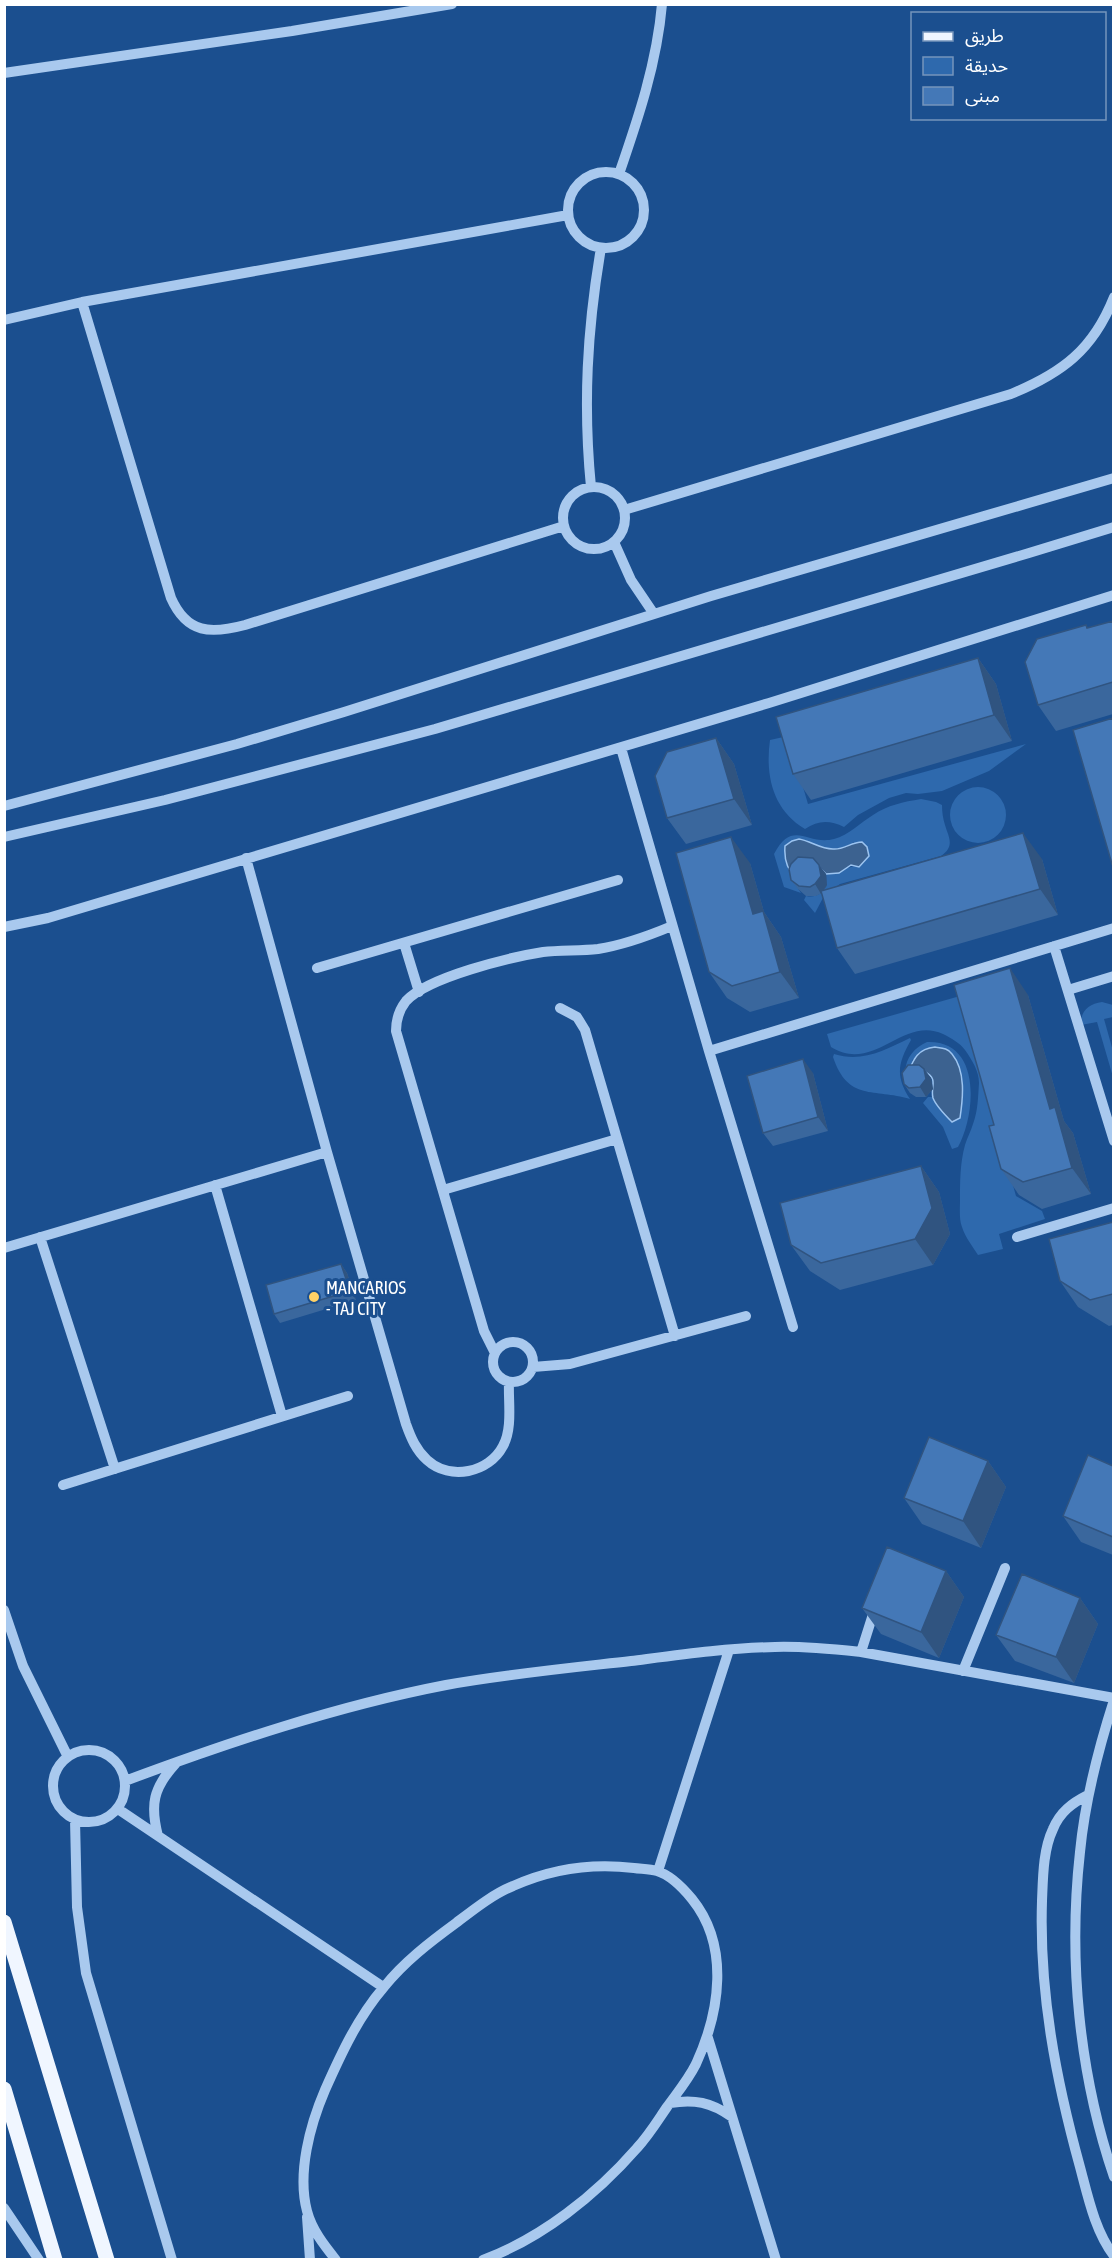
<svg xmlns="http://www.w3.org/2000/svg" width="1118" height="2264" font-family="'Asap Condensed','Noto Sans Arabic',sans-serif">
<style>
.green{fill:#2e69ad}
.water{fill:#3c6290;stroke:#9cc4f0;stroke-width:1.5}
.lines{fill:none;stroke-linecap:round;stroke-linejoin:round}
.minor{stroke:#a9c9ee;stroke-width:10}
.major{stroke:#f0f6ff;stroke-width:15}
.wall{fill:#3a679d}
.shaded-wall{fill:#305480}
.building{fill:#4478b7;stroke:#305480;stroke-width:1.5}
.poi-dot{fill:#ffd166;stroke:#1b4f8f;stroke-width:2}
.labels{text-anchor:middle;dominant-baseline:central;stroke-width:6;stroke-linejoin:round;paint-order:stroke}
.poi-label{font-size:18px;fill:#fff;stroke:#1b4f8f;text-anchor:start}
</style>
<rect width="100%" height="100%" fill="#1b4f8f"/>
<path class="green" d="M 788,736 L 808,804 L 1026,744 L 989,771 L 942,791 L 918,794 L 906,793 L 889,798 L 858,815 L 844,827 C 830,820 818,820 805,829 C 773,810 765,776 770,740 Z
M950 815a28 28 0 1 1 56 0a28 28 0 1 1-56 0Z
M 921,799 L 936,802 L 942,805 C 942,812 943,819 945,825 C 949,838 955,846 941,856 L 840,884 L 824,896 L 815,913 L 804,900 L 806,896 C 816,898 822,894 827,885 L 826,874 C 839,873 847,865 859,867 L 854,842 C 836,853 822,849 805,840 C 801,855 790,880 801,893 L 784,887 L 774,854 C 793,818 807,846 834,839 C 849,835 860,823 873,815 C 888,805 903,802 921,799 Z
M 960,996 L 1016,1196 L 1042,1211 L 1045,1219 L 999,1234 L 1003,1249 L 978,1255 C 973,1247 965,1237 962,1227 C 959,1220 960,1208 960,1200 C 960,1182 960,1163 965,1145 C 967,1138 971,1131 973,1124 C 978,1111 978,1097 979,1083 C 979,1071 972,1060 965,1050 C 960,1043 951,1038 943,1034 C 903,1015 874,1074 831,1047 L 827,1034 Z
M 1102,1002 L 1113,1005 L 1113,1017 L 1104,1019 L 1113,1051 L 1113,1077 L 1097,1022 L 1081,1025 C 1080,1011 1089,1004 1102,1002 Z
M 910,1038 L 911,1040 C 898,1063 895,1076 910,1099 C 874,1088 848,1102 833,1057 L 834,1054 C 862,1063 885,1050 910,1038 Z
M 927,1042 C 982,1040 976,1114 958,1147 L 952,1149 L 943,1127 L 923,1103 L 928,1097 L 933,1097 L 947,1117 L 962,1102 L 962,1083 L 913,1059 L 906,1077 C 903,1061 913,1048 927,1042 Z"/>
<path class="water" d="M 799,839 C 811,841 820,849 833,849 C 844,850 851,842 862,842 L 867,847 L 869,856 L 859,867 L 851,865 L 839,873 L 826,874 L 819,867 L 796,878 C 787,870 784,858 785,846 L 792,841 Z
M 935,1047 C 941,1048 948,1048 952,1054 C 966,1071 963,1098 960,1118 L 952,1122 C 946,1116 936,1106 933,1098 C 930,1087 939,1079 925,1072 L 906,1077 C 913,1061 916,1049 935,1047 Z"/>
<g class="lines">
<path class="minor" d="M 4,73 L 292,31 L 452,4
M568 210a38 38 0 1 1 76 0a38 38 0 1 1-76 0Z
M 619,174 C 638,119 657,63 662,4
M 82,302 L 171,598 C 187,634 211,634 245,625 L 564,526
M 4,320 L 82,302 L 568,215
M 591,487 C 583,405 587,330 601,248
M563 518a31 31 0 1 1 62 0a31 31 0 1 1-62 0Z
M 624,510 L 1011,394 C 1062,373 1093,350 1114,297
M 614,542 L 631,580 L 654,614
M 621,748 L 709,1051 L 793,1327
M 4,806 L 237,744 L 344,712 L 711,596 L 1114,478
M 4,837 L 165,800 L 435,729 L 1029,553 L 1114,527
M 246,858 L 327,1152 L 406,1424 C 411,1438 416,1450 427,1460 C 450,1481 489,1473 503,1446 C 513,1428 508,1401 509,1382
M 4,927 L 48,918 L 769,703 L 1114,595
M 404,943 L 419,992
M 1054,946 L 1114,1141
M 317,968 L 618,880
M 1068,990 L 1114,976
M 560,1008 L 577,1017 L 585,1030 L 675,1336
M 709,1051 L 1114,928
M 215,1185 L 282,1416
M 443,1190 L 617,1139
M 40,1237 L 115,1469
M 1017,1237 L 1114,1208
M 4,1248 L 327,1152
M493 1362a20 20 0 1 1 40 0a20 20 0 1 1-40 0Z
M 495,1353 L 484,1331 L 396,1031 C 396,1020 399,1010 406,1001 C 428,977 511,957 543,952 C 561,950 580,951 598,949 C 624,945 648,936 672,926
M 533,1367 L 570,1364 L 746,1316
M 63,1485 L 348,1396
M 4,1610 L 23,1666 L 68,1757
M 861,1652 L 875,1608
M 963,1671 L 1005,1568
M 1114,1700 C 1098,1750 1085,1800 1080,1852 C 1068,1960 1079,2074 1114,2177
M53 1786a36 36 0 1 1 72 0a36 36 0 1 1-72 0Z
M 125,1781 C 230,1742 337,1706 446,1685 C 507,1674 569,1668 631,1661 C 678,1655 727,1648 775,1647 C 804,1646 832,1649 861,1652 L 1114,1698
M 1088,1795 C 1072,1803 1060,1812 1053,1829 C 1043,1850 1043,1877 1042,1901 C 1039,1992 1056,2080 1080,2167 C 1088,2197 1095,2231 1114,2256
M 118,1809 L 383,1987
M 75,1820 L 77,1907 L 86,1973 L 172,2260
M 158,1836 C 150,1805 153,1788 176,1763
M 658,1871 L 729,1650
M 708,2038 L 776,2260
M 670,2103 C 694,2099 711,2102 732,2117
M 4,2208 L 39,2260
M 307,2217 L 310,2260
M 336,2260 C 324,2245 312,2230 307,2211 C 297,2173 310,2125 325,2090 C 341,2054 358,2017 384,1987 C 404,1962 430,1942 456,1923 C 473,1910 493,1894 513,1886 C 551,1869 593,1863 634,1868 C 641,1869 650,1869 657,1871 C 670,1875 683,1888 692,1899 C 730,1946 720,2012 696,2064 C 688,2080 677,2093 667,2107 C 658,2120 649,2135 637,2148 C 596,2195 542,2238 483,2260"/>
<path class="major" d="M 4,1922 L 107,2260
M 4,2089 L 55,2260"/>
</g>
<path class="wall" d="M 1113,621 L 1113,714 L 1056,731 L 1038,705 L 1086,625 L 1088,628 Z
M 978,658 L 996,684 L 1012,741 L 811,800 L 793,774 Z
M 716,738 L 734,764 L 752,825 L 686,844 L 667,818 Z
M 1042,859 L 1058,915 L 855,974 L 837,948 L 822,893 L 816,896 L 806,896 L 798,889 L 791,880 L 819,865 L 826,874 L 827,885 L 824,890 Z
M 750,863 L 764,912 L 781,937 L 799,998 L 750,1012 L 727,998 L 709,972 Z
M 1028,995 L 1064,1121 L 1073,1133 L 1091,1194 L 1042,1209 L 1019,1195 L 1001,1169 L 994,1125 Z
M 924,1069 L 931,1078 L 933,1089 L 926,1097 L 916,1097 L 910,1093 L 904,1084 Z
M 813,1073 L 828,1131 L 773,1146 L 763,1133 Z
M 921,1166 L 939,1192 L 950,1234 L 933,1265 L 840,1290 L 810,1271 L 791,1245 Z
M 1113,1222 L 1113,1325 L 1109,1326 L 1078,1307 L 1060,1281 Z
M 341,1264 L 347,1273 L 356,1300 L 280,1323 L 274,1314 Z
M 988,1461 L 1006,1487 L 981,1548 L 922,1524 L 904,1498 Z
M 1113,1466 L 1113,1555 L 1081,1542 L 1063,1516 Z
M 946,1571 L 964,1597 L 939,1658 L 881,1634 L 862,1608 Z
M 1080,1598 L 1098,1624 L 1074,1683 L 1015,1661 L 996,1635 Z"/>
<path class="shaded-wall" d="M 978,658 L 996,684 L 1012,741 L 994,715 Z
M 716,738 L 734,764 L 752,825 L 734,799 Z
M 1023,833 L 1042,859 L 1058,915 L 1040,889 Z
M 731,837 L 750,863 L 764,912 L 781,937 L 799,998 L 780,972 L 753,914 Z
M 819,865 L 826,874 L 827,885 L 821,894 L 815,884 Z
M 1010,968 L 1028,995 L 1064,1121 L 1073,1133 L 1091,1194 L 1072,1168 L 1050,1109 Z
M 803,1059 L 813,1073 L 828,1131 L 818,1117 Z
M 924,1069 L 931,1078 L 933,1089 L 926,1097 L 920,1087 Z
M 921,1166 L 939,1192 L 950,1234 L 933,1265 L 915,1239 Z
M 341,1264 L 347,1273 L 356,1300 L 350,1291 Z
M 988,1461 L 1006,1487 L 981,1548 L 963,1521 Z
M 946,1571 L 964,1597 L 939,1658 L 921,1632 Z
M 1080,1598 L 1098,1624 L 1074,1683 L 1056,1657 Z"/>
<path class="building" d="M 1113,621 L 1113,682 L 1038,705 L 1025,662 L 1037,639 L 1086,625 L 1087,628 Z
M 978,658 L 994,715 L 793,774 L 776,717 Z
M 1113,718 L 1113,863 L 1112,864 L 1073,730 Z
M 716,738 L 734,799 L 667,818 L 655,776 L 667,752 Z
M 1023,833 L 1040,889 L 837,948 L 821,891 Z
M 731,837 L 753,914 L 763,911 L 780,972 L 732,986 L 709,972 L 676,853 Z
M 798,857 L 813,858 L 819,865 L 821,876 L 815,884 L 810,887 L 799,886 L 791,880 L 789,869 L 791,864 Z
M 1010,968 L 1050,1109 L 1055,1107 L 1072,1168 L 1023,1182 L 1001,1169 L 989,1126 L 994,1125 L 954,985 Z
M 803,1059 L 818,1117 L 763,1133 L 747,1076 Z
M 908,1065 L 919,1065 L 924,1069 L 926,1079 L 920,1087 L 909,1088 L 904,1084 L 902,1073 Z
M 921,1166 L 932,1208 L 915,1239 L 821,1263 L 791,1245 L 780,1203 Z
M 1113,1222 L 1113,1294 L 1090,1300 L 1060,1281 L 1049,1239 Z
M 341,1264 L 350,1291 L 274,1314 L 266,1285 Z
M 929,1437 L 988,1461 L 963,1521 L 904,1498 Z
M 1088,1455 L 1113,1466 L 1113,1537 L 1063,1516 Z
M 887,1547 L 946,1571 L 921,1632 L 862,1608 Z
M 1022,1574 L 1080,1598 L 1056,1657 L 996,1635 Z"/>
<circle class="poi-dot" cx="314" cy="1297" r="6"/>
<g class="labels">
<g class="poi-label">
<text x="326" y="1287">MANCARIOS<tspan x="326" dy="21">- TAJ CITY</tspan></text>
</g>
</g>
<rect width="1118" height="2264" fill="none" stroke="#ffffff" stroke-width="12"/>
<rect x="911" y="12" width="195" height="108" fill="#1b4f8f" stroke="#7695bc" stroke-width="1.5"/>
<rect x="923" y="32" width="30" height="9" fill="#f0f6ff" stroke="#7695bc" stroke-width="1.5"/>
<text x="965" y="42" font-size="18" fill="#ffffff">طريق</text>
<rect x="923" y="57" width="30" height="18" fill="#2e69ad" stroke="#7695bc" stroke-width="1.5"/>
<text x="965" y="72" font-size="18" fill="#ffffff">حديقة</text>
<rect x="923" y="87" width="30" height="18" fill="#4478b7" stroke="#7695bc" stroke-width="1.5"/>
<text x="965" y="102" font-size="18" fill="#ffffff">مبنى</text>
</svg>
